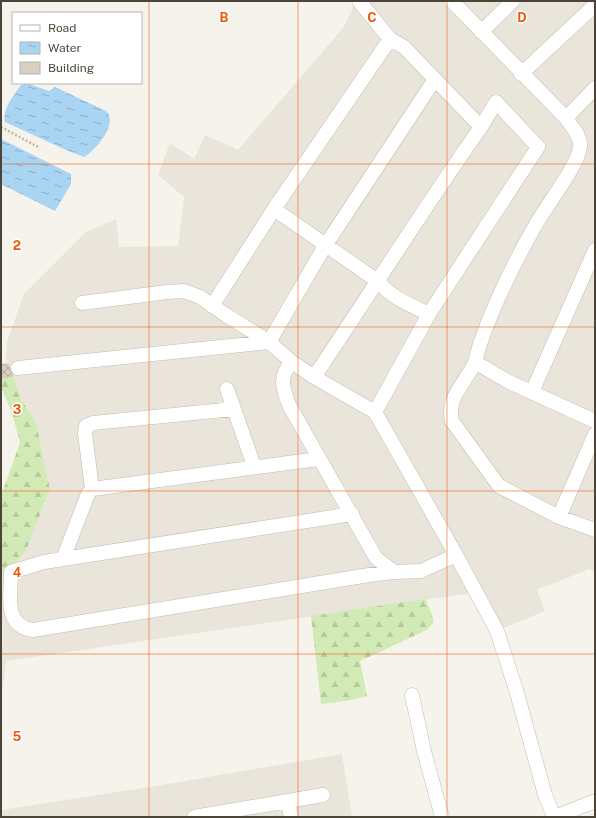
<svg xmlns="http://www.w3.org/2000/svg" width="596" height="818" font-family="'Public Sans',sans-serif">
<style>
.residential{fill:#eae5da}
.forest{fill:url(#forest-firs)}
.water{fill:url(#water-ripples)}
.building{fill:url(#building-cross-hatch);stroke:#d3c7b4}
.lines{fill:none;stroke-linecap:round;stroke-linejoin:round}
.minor-casing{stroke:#c2bbae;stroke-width:15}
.path{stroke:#c4b79f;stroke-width:2.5;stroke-dasharray:2 2;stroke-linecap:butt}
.minor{stroke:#fff;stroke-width:14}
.grid{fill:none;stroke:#e8590c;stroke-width:1;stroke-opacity:0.55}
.grid-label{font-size:13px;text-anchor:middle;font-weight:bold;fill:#e8590c;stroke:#fff;stroke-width:3;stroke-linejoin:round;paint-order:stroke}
</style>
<defs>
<pattern id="forest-firs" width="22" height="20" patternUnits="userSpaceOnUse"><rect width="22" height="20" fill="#d2eab5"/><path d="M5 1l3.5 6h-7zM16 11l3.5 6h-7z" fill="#b6ca9c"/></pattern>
<pattern id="water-ripples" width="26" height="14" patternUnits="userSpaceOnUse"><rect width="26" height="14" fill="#a9d4f2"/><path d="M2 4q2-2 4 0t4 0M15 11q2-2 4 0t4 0" fill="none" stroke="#8caec5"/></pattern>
<pattern id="building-cross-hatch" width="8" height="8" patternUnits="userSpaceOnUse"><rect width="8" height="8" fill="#d8cfc1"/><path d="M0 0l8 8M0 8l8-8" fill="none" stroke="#b1aa9e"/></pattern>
</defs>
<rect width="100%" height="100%" fill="#f6f3ec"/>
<path class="residential" d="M 356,1 L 595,1 L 595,571 L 589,569 L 537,590 L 545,611 L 492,633 L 472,593 L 6,661 L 1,701 L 1,575 L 25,553 L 50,489 L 36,422 L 21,399 L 6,359 L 7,342 L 24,294 L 86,232 L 116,219 L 119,247 L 178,246 L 184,197 L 158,175 L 170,143 L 194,159 L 205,135 L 238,150 L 343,28 Z
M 342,754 L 352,817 L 1,817 L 1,810 L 150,787 Z"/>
<path class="forest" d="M 13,376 L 21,399 L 36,422 L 50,489 L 25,553 L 1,575 L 1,496 L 20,443 L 12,413 L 1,387 L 1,378 Z
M 425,599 L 430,609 L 434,622 L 427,630 L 360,661 L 367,696 L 346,701 L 321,704 L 311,616 Z"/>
<path class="water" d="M 29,84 L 49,91 L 55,87 L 106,111 C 119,123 96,150 84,157 L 66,150 L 5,122 C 2,110 14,94 21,85 Z
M 1,139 L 71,174 L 71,184 L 55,211 L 1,184 Z"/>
<path class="building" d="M 1,364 L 8,364 L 13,376 L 1,378 Z"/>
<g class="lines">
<g class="minor-casing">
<path id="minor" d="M 359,1 L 390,39 L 404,47 L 481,127 L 496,102 L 538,147 L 429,314 L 375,412
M 452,1 L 566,118 C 571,126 582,137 580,147 C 578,166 545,207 535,226 C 514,263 494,304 480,344 C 478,350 477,356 475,362 C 466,383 446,397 452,421 L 499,486 L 559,517 L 595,530
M 481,32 L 513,1
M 521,74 L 595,5
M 566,118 L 595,88
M 274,209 L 379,282 C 392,298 410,305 429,314
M 82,303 L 167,292 L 184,291 L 200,297 L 226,315 L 269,342 L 292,362 L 314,377 L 375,412 L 456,555 L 497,631 L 517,693 L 545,795 L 554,817
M 212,306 L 274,209 L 390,39
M 292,362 C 278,377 283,388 289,405 L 376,558 L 394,572 L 421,571 L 456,555
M 475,362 L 509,382 L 595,421
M 18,368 L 269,342 L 325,246 L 435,79
M 314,377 C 370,294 423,209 481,127
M 227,389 L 254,466
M 532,392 L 595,250
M 92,489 L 85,433 L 86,426 L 93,423 L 234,409
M 352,514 L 44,562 L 11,572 C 11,595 3,626 33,630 L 369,575 L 394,572
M 559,517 L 595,434
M 63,559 L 88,494 L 92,489 L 318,459
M 412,695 L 424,751 L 442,817
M 288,801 L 323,795
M 194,817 L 288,801 L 291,817
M 555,817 L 595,801"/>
</g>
<path class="path" d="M 1,127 L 40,148"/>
<use href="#minor" class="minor"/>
</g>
<path class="grid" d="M 149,1 L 149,817M 298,1 L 298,817M 447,1 L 447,817M 1,164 L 595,164M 1,327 L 595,327M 1,491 L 595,491M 1,654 L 595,654"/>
<g class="grid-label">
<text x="224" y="22">B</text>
<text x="372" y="22">C</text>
<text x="522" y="22">D</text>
<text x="17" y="250">2</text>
<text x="17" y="414">3</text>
<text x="17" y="577">4</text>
<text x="17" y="741">5</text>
</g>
<rect width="596" height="818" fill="none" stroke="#4b4439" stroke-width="4"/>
<rect x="12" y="12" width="130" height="72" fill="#ffffff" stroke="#b7b4b0"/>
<rect x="20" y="25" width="20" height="6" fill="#ffffff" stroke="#b7b4b0"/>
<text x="48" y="32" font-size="12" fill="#4b4439">Road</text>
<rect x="20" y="42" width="20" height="12" fill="url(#water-ripples)" stroke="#b7b4b0"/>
<text x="48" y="52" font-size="12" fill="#4b4439">Water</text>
<rect x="20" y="62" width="20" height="12" fill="#d8cfc1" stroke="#b7b4b0"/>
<text x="48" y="72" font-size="12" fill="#4b4439">Building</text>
</svg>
